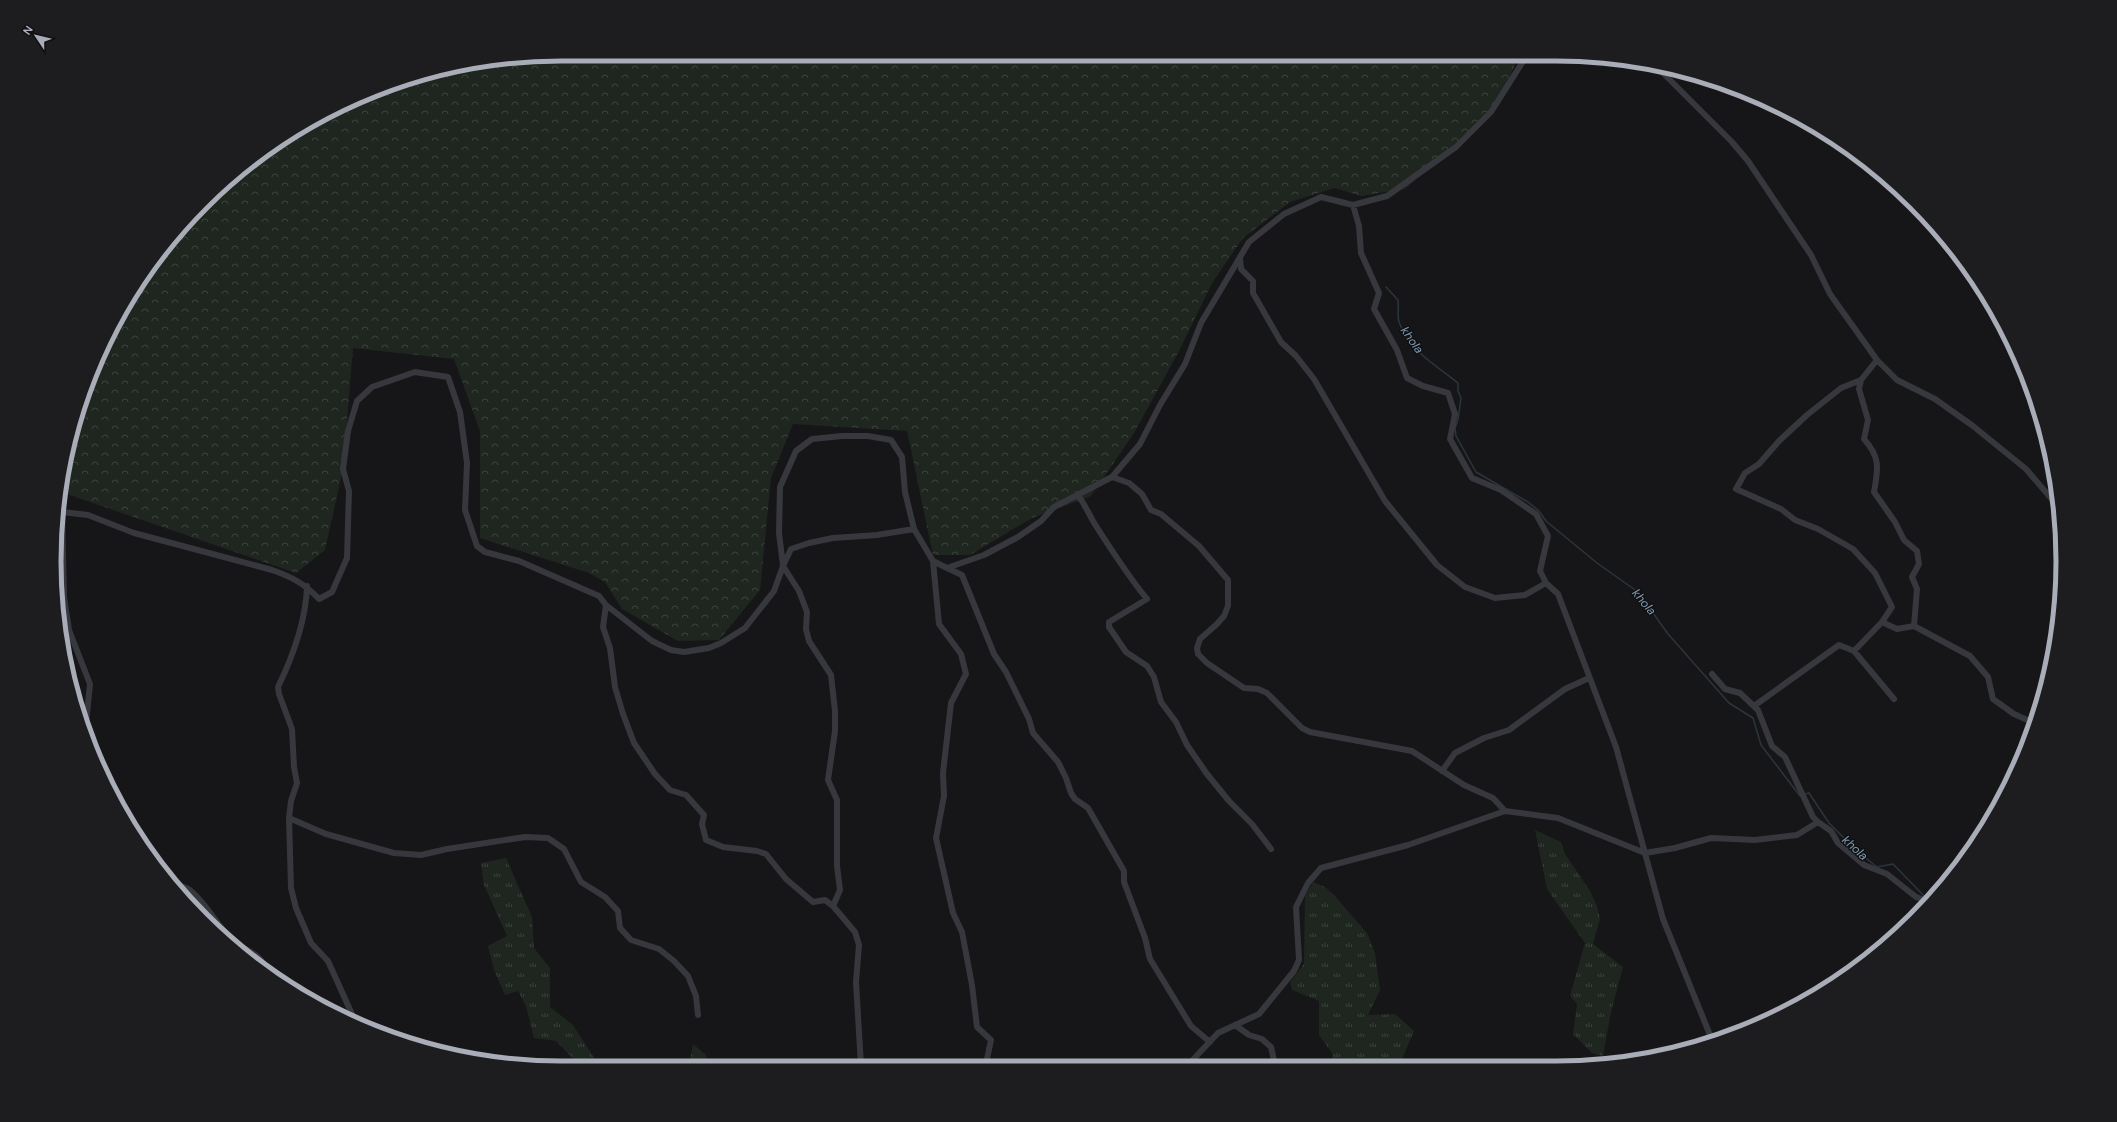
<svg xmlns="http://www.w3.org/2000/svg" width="2117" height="1122" font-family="'DM Sans',sans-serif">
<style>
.grass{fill:url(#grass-tufts)}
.forest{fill:url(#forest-crowns)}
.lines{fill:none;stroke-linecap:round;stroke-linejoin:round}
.stream{stroke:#2c353c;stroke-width:1.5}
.minor{stroke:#37383d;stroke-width:6}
.labels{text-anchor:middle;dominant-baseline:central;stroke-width:3;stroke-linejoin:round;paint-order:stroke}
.water-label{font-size:12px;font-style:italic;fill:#7f9bb3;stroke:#111113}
.rim{fill:none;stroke:#a8adb8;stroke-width:5}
</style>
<defs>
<pattern id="grass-tufts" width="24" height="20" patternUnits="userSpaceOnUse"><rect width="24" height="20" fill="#1e261f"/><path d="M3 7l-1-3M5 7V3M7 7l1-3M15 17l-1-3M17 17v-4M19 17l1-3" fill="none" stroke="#3c433d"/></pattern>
<pattern id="forest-crowns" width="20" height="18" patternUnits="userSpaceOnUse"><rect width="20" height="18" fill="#1e261f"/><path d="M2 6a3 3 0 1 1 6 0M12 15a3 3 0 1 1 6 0" fill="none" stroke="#3c433d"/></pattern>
</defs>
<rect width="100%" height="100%" fill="#161618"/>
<path class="grass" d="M 1535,830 L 1561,842 L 1565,854 L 1590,891 L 1597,906 L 1600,919 L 1593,944 L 1623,967 L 1611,1012 L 1603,1056 L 1592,1053 L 1573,1034 L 1577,1004 L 1570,996 L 1585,943 L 1547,889 Z
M 506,858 L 532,917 L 534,948 L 550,968 L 550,1007 L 573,1025 L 600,1067 L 581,1067 L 556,1041 L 534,1038 L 526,1006 L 518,991 L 505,995 L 494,970 L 488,946 L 507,936 L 484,885 L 481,863 Z
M 1313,882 L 1325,887 L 1333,894 L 1367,933 L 1375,953 L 1380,990 L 1368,1015 L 1395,1014 L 1414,1031 L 1400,1064 L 1332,1065 L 1332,1053 L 1319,1035 L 1319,1001 L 1292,990 L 1290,982 L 1304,964 L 1305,896 Z
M 693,1044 L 706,1055 L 707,1066 L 689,1066 Z"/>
<path class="forest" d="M 561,54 L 1519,55 L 1497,107 L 1405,189 L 1361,196 L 1335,188 L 1290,202 L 1243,238 L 1212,283 L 1178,353 L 1134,433 L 1091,496 L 1032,518 L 970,555 L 933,555 L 907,431 L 793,424 L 771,478 L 760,590 L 719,640 L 678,641 L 622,609 L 605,582 L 589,573 L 480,538 L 480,431 L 454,359 L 353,348 L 343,469 L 325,550 L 296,573 L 61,492 L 71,430 L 93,367 L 139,280 L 180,227 L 252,159 L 308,122 L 398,81 L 462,64 Z"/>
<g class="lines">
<path class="stream" d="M 1386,287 L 1398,300 C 1399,307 1397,316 1399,322 C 1409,351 1436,365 1458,383 L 1458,391 L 1461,398 L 1458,420 L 1455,428 L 1456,436 L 1476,472 L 1528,502 L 1539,511 L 1546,521 L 1597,563 L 1638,592 L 1668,634 L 1729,703 L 1753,718 L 1761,745 L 1800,796
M 1805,794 L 1809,793 L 1829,823 L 1857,851 L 1877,867 L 1893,864 L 1927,899"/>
<path class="minor" d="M 1647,65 L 1659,69 L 1732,142 L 1748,161 L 1811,255 L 1830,294 L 1877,360 L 1897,380 L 1935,399 L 1973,426 L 2026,469 L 2056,504 L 2059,506
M 1353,205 L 1359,226 L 1361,253 L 1379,293 L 1374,309 L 1397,350 L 1407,378 L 1423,386 L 1448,393 L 1455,414 L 1450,439 L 1472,478 L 1501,490 L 1536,514 L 1548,536 L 1540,571 L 1546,583 L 1558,594 L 1616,747 L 1663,919 L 1712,1040
M 1240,258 L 1241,269 L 1253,281 L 1253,293 L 1281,342 L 1296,356 L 1314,379 L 1385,501 L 1437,565 L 1465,587 L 1495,598 L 1525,595 L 1546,583
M 1877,360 L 1861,380 L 1859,389 L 1868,420 L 1864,439 C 1881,458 1878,469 1874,492 L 1895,522 L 1904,540 L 1917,551 L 1919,564 L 1912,577 L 1917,589 L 1914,626 L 1970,656 L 1988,677 L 1993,699 L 2014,714 L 2034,723
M 1861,380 L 1841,388 L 1807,415 L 1779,441 L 1759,464 L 1745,473 L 1736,489 L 1781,509 L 1795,520 L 1818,529 L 1853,549 L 1875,573 L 1892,607 L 1882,622
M 1112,477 L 1129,483 L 1142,494 L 1151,510 L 1161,514 L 1199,546 L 1228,580 L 1228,606 L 1224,616 L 1217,624 L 1200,639 L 1197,648 L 1198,654 L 1207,663 L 1244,688 L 1258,689 L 1267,693 L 1302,728 L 1310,732 L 1412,751 L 1464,785 L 1493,798 L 1505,811
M 1077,494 C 1085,504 1089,515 1096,526 C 1112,551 1128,576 1147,599 L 1109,622 L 1109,627 L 1126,652 L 1147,666 L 1154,677 L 1161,702 L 1176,722 L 1187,745 L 1207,774 L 1229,801 L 1252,824 L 1271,849
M 58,509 L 62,512 L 88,515 L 134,533 L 272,570 C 292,577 305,584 319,599 L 332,592 L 347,558 L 349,491 L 343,469 L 348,431 L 357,401 L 372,387 L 415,372 L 448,377 L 460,412 L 467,463 L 465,510 L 477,546 L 485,552 L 519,561 L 599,596 L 606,605 L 652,641 L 671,650 L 684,652 L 709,648 L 721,643 L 745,628 L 774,591 L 783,566 L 779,533 L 780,487 L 796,451 L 812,439 L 842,436 L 868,436 L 891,440 L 902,457 L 905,492 L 914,529 L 933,561 L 947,568 L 984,555 L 1018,537 L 1041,521 L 1054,507 L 1112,477 L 1140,444 L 1160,405 L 1185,364 L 1201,323 L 1249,242 L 1284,214 L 1321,197 L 1353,205 L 1387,196 L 1456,147 L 1491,112 L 1527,55
M 62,512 L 64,597 L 69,630 L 90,684 L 85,734
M 933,561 L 939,624 L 961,654 L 966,674 L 951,703 L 943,773 L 944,796 L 936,838 L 953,913 L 962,932 L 972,985 L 977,1027 L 991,1040 L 987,1059 L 989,1066
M 947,568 L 962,575 L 994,654 L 1006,672 L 1029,719 L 1033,733 L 1058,762 L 1066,778 L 1071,793 L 1075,799 L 1088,808 L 1124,871 L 1124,882 L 1145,938 L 1150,959 L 1191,1026 L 1210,1042
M 307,586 C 306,621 293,656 278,687 L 279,694 L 292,729 L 294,767 L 297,783 L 291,801 L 289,818 L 291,888 L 296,908 L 311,943 L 328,961 L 356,1023
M 606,605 L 603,627 L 610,648 L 615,687 L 623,714 L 634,743 L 655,774 L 670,790 L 686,795 L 704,815 L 702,824 L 706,840 L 723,847 L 757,851 L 766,854 L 786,879 L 813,902 L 825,900 L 833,906
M 1854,651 L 1894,699
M 1712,674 L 1725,689 L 1740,693 L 1758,710 L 1772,746 L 1785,757 L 1813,817 L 1818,822
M 1754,706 L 1839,645 L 1854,651 L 1882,622 L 1897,629 L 1914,626
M 1442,771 L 1455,753 L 1484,738 L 1509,730 L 1565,689 L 1589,678
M 289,818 L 326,834 L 394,853 L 421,855 L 447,849 L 525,837 L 548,838 L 564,849 L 581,882 L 605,897 L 618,911 L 620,928 L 631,940 L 659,949 L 674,961 L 688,976 L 696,996 L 698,1015
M 170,882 C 176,885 185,886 190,890 C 207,904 216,924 232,940 C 243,951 264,953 266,972
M 1235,1025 L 1249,1035 L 1262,1039 L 1271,1047 L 1275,1065
M 1188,1065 L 1218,1033 L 1259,1014 L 1294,971 L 1299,960 L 1296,907 L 1308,883 L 1321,868 L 1408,845 L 1505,811 L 1558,818 L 1645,853 L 1675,848 L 1711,838 L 1755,840 L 1797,835 L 1818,822 L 1831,831 L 1838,843 L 1864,865 L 1887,874 L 1916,897 L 1930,902
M 861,1066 L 856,982 L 859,945 L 855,932 L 833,906 L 840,890 L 837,866 L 837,800 L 828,780 L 835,731 L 835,711 L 831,675 L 809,641 L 806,629 L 807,612 L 799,591 L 783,566 L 791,549 L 809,543 L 833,538 L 877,535 L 914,529"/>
</g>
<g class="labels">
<g class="water-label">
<text transform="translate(1412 340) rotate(55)">khola</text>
<text transform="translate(1644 602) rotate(50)">khola</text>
<text transform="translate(1855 848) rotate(42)">khola</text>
</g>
</g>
<path d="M0 0H2117V1122H0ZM561 61H1556A500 500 0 0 1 2056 561V561A500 500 0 0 1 1556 1061H561A500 500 0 0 1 61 561V561A500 500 0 0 1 561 61Z" fill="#1d1d20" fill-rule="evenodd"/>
<path class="rim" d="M561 61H1556A500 500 0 0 1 2056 561V561A500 500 0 0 1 1556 1061H561A500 500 0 0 1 61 561V561A500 500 0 0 1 561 61Z"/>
<g transform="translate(36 36) rotate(305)" stroke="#111113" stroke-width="3" paint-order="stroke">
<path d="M0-3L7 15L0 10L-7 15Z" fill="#a8adb8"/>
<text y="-6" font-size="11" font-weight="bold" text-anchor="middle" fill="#a8adb8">N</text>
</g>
</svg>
